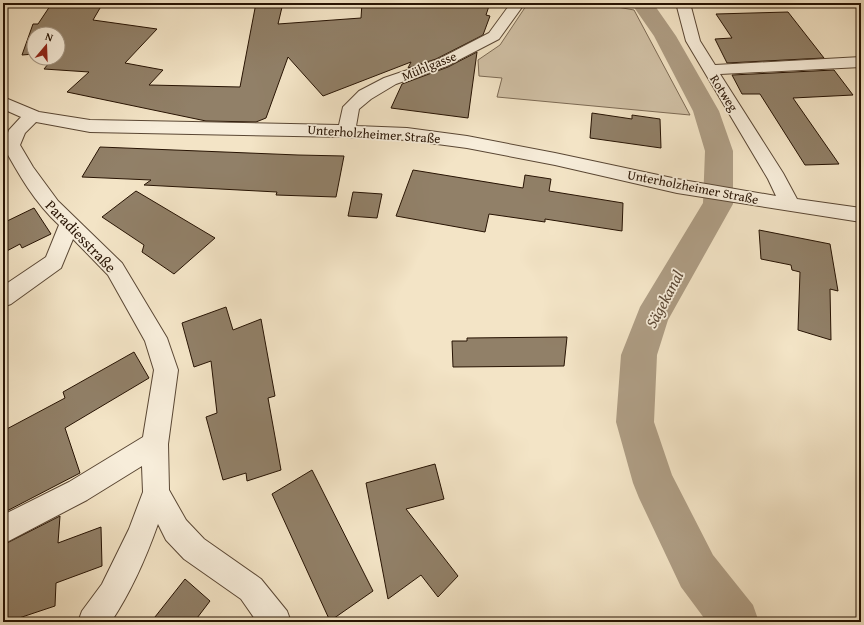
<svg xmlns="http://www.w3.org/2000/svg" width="864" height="625" font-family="'Gentium Book Plus',serif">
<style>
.green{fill:#d0c0a5;stroke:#7c6a54}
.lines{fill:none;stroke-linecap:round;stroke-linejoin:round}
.canal{fill:#ae9d84;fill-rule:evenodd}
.building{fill:#918068;stroke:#271303}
.minor-casing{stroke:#5a4734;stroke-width:2}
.minor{fill:#f7edda;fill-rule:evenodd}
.labels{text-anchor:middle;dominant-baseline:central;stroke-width:3.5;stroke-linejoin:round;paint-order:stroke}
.far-street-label{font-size:13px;fill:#271303;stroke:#f7edda}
.street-label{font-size:15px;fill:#271303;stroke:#f7edda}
.water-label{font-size:16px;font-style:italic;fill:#5d4a37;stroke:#f7edda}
</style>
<rect width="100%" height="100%" fill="#f3e4c6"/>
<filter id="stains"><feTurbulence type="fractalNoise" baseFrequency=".005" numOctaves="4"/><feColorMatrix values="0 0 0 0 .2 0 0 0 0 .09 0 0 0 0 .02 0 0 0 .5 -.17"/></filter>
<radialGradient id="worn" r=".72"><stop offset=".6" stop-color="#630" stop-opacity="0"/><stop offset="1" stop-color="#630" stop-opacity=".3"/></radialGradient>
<path class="green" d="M 528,3 L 595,3 L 634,10 L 690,115 L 497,97 L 502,78 L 479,76 L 478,60 L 500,45 Z"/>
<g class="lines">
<path class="canal" d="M 631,3 L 653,3 L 676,36 L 719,111 L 733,151 L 733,204 L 668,320 L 657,355 L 654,422 L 672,475 L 713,555 L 753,605 L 759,622 L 707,622 L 681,587 L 639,498 L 633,483 L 616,422 L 621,355 L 640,307 L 703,203 L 705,151 L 693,111 L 654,36 Z"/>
</g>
<path class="building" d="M 52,3 L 103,3 L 93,20 L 157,29 L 125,63 L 163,70 L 149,85 L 240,87 L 256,3 L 283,3 L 278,24 L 361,18 L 362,3 L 490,3 L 486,15 L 490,16 L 483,35 L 436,59 L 408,68 L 411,62 L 323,96 L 288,57 L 266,118 L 256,122 L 206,121 L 67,92 L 89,72 L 44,69 L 53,58 L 58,58 L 58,52 L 60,50 L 58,51 L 58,34 L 34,34 L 34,54 L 22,55 L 33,24 L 38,24 Z
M 788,12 L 824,58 L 727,63 L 715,39 L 732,38 L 716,14 Z
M 477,52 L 468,118 L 391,108 L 402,84 L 448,67 Z
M 834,70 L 853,95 L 793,98 L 839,164 L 805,165 L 760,94 L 742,94 L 732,75 Z
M 592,113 L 632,119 L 632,115 L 660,119 L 661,148 L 590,138 Z
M 100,147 L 298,155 L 344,156 L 336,197 L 276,195 L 277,192 L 144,185 L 151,180 L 82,177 Z
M 413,170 L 523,188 L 525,175 L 551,179 L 549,191 L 623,203 L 622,231 L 545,219 L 545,222 L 489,214 L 485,232 L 396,216 Z
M 136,191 L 215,238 L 174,274 L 142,252 L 144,245 L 102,217 Z
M 353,192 L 382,194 L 377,218 L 348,216 Z
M 34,208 L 51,234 L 22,248 L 20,244 L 3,253 L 3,223 Z
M 759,230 L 830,244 L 838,291 L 830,289 L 831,340 L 798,330 L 800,272 L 792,270 L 791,265 L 761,259 Z
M 226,307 L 233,330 L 261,319 L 275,396 L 268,398 L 281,470 L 247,481 L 246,473 L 223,480 L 206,417 L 217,413 L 211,361 L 194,367 L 182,323 Z
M 567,337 L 564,366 L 453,367 L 452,341 L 467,341 L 467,338 Z
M 134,352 L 149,378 L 65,428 L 80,473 L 3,513 L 3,431 L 65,398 L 63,392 Z
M 435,464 L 444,499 L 406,509 L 458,576 L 438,597 L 421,575 L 388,599 L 366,483 Z
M 312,470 L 373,591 L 330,621 L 272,494 Z
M 60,516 L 58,543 L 101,527 L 102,566 L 56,583 L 55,606 L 7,622 L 3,622 L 3,567 L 5,544 Z
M 185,579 L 210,601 L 194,622 L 151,622 Z"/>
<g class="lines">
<g class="minor-casing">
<path id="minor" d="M 511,3 L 525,3 L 499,39 L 447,66 L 396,84 L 371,99 L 359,109 L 356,126 L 407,128 L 467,136 L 555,153 L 677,179 L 776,196 L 768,179 L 686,41 L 676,3 L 690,3 L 700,41 L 715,65 L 861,57 L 861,67 L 720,74 L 783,173 L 797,199 L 861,208 L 861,222 L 677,193 L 555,165 L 467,148 L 407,140 L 347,137 L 90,132 L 36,122 L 25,133 L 20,145 L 33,167 L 58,201 L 122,263 L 167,338 L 178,370 L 168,444 L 169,490 L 186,520 L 204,539 L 261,579 L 287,611 L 291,622 L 257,622 L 241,599 L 184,559 L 166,540 L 158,524 C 146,558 131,592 111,622 L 78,622 L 82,611 L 102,584 L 129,529 L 143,492 L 142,466 L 87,500 L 3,544 L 3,515 L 69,482 L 143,437 L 154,370 L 145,341 L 108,275 L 73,239 L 61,268 L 11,304 L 3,307 L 3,286 L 46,257 L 59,225 C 35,203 19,175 3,146 L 9,130 L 21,117 L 3,109 L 3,97 L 39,112 L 90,120 L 339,125 L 343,107 L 359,91 L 384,78 L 437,60 L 489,33 Z"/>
</g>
<use href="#minor" class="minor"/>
</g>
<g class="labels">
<g class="far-street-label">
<text transform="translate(429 66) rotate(-22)">Mühlgasse</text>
<text transform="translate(724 93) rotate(58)">Rotweg</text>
<text transform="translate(374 134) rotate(4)">Unterholzheimer Straße</text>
<text transform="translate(693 187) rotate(11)">Unterholzheimer Straße</text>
</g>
<g class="street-label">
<text transform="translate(81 236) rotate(46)">Paradiesstraße</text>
</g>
<g class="water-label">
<text transform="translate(664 299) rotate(-62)">Sägekanal</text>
</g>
</g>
<rect width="864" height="625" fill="none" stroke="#f3e4c6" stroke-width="16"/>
<rect x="4" y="4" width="856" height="617" fill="none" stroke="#271303" stroke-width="2"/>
<rect x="8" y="8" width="848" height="609" fill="none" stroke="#271303"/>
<g transform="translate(46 46) rotate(19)"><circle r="19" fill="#f7edda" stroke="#a49684"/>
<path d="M0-3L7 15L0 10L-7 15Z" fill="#8f2418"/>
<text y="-6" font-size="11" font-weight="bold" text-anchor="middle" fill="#271303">N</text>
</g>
<rect width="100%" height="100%" filter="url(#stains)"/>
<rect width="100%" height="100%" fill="url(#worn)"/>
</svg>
